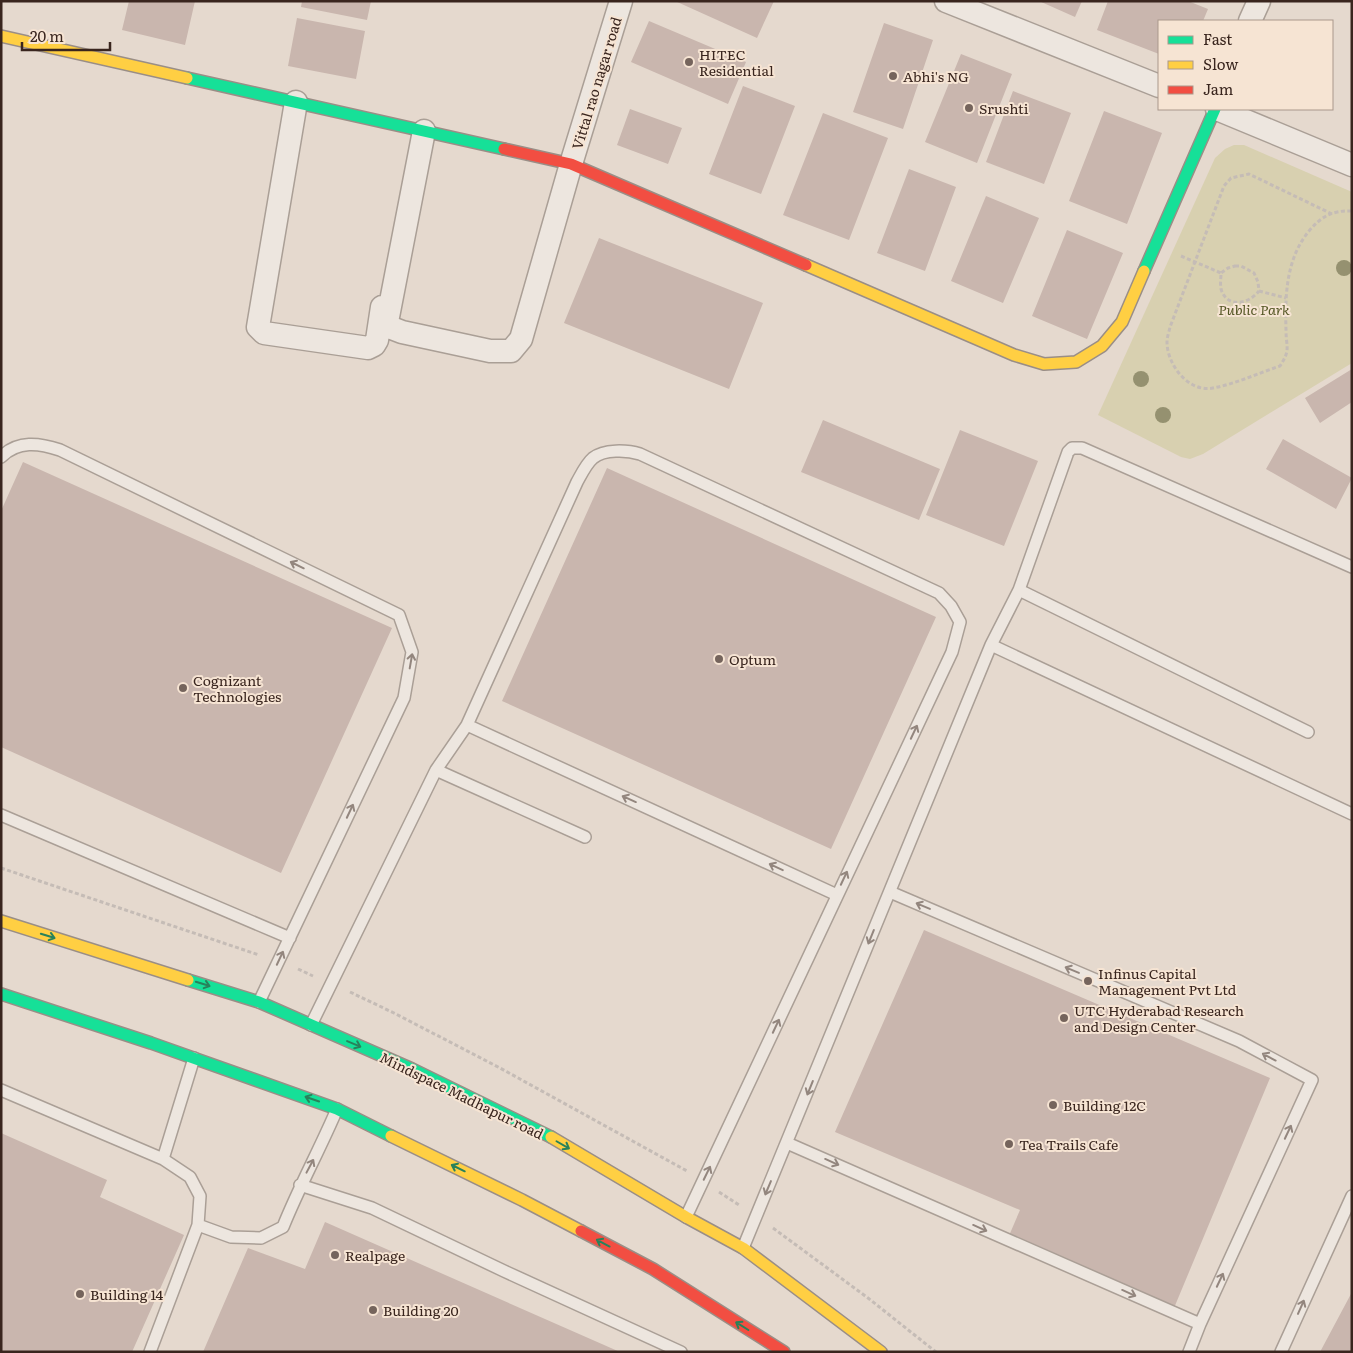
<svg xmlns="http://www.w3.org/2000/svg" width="1353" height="1353" font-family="Literata,serif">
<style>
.green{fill:#d8d0b0}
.building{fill:#c9b6ae}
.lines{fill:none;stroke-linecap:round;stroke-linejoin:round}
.lane-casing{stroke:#aa9f96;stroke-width:14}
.street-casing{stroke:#aa9f96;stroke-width:25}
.fast-casing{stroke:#9a8e86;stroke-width:14}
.slow-casing{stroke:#9a8e86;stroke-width:14}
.jam-casing{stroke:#9a8e86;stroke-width:14}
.path{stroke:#c5bcb6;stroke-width:3;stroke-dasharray:4 2.5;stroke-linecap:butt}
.lane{stroke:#ede6df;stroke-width:11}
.street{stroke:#ede6df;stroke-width:22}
.fast{stroke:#16e098;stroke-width:11}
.slow{stroke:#ffcf43;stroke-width:11}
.jam{stroke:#f24e42;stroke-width:11}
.tree{fill:#959170}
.oneway{stroke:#93867e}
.oneway2{stroke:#28825b}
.poi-dot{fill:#75645c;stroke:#f6e4d3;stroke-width:2}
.labels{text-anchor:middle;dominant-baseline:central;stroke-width:4;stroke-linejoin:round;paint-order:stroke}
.poi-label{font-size:14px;fill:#39251e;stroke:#f6e4d3;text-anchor:start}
.street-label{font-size:14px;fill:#39251e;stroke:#f6e4d3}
.park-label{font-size:14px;font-style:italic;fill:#545624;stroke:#f6e4d3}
</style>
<rect width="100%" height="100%" fill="#e5d9ce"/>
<path class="green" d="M 1234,145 L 1244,145 L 1352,192 L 1352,363 L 1203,454 L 1190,459 L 1181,457 L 1098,415 L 1215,158 L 1225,149 Z"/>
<path class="building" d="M 129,1 L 195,1 L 185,45 L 122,30 Z
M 302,1 L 371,1 L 367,20 L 301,7 Z
M 675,1 L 774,1 L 757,38 Z
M 1039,1 L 1082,1 L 1075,17 Z
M 1108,1 L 1188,1 L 1208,9 L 1203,21 L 1159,21 L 1159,54 L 1097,30 Z
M 297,18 L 365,31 L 356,79 L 288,66 Z
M 649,21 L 746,62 L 728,104 L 631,62 Z
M 884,23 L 933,40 L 903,129 L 853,112 Z
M 961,54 L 1012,74 L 977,163 L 925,142 Z
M 743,86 L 795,106 L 761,194 L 709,174 Z
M 1013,91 L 1071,113 L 1044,184 L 986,162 Z
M 630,109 L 682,128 L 668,164 L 617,145 Z
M 1104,111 L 1162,133 L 1127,224 L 1069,201 Z
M 823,113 L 888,138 L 849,240 L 783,215 Z
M 909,169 L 956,187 L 925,271 L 877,253 Z
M 986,196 L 1039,218 L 1003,303 L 951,281 Z
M 1067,230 L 1123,253 L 1087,339 L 1032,316 Z
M 599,238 L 763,303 L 729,389 L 564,323 Z
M 1352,369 L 1352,402 L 1320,423 L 1305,398 Z
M 823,420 L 940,469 L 919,520 L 801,472 Z
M 960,430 L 1038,461 L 1004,546 L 926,515 Z
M 1283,439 L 1352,478 L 1336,509 L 1266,469 Z
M 23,462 L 392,628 L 281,873 L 1,747 L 1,511 Z
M 607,468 L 936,617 L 831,849 L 502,701 Z
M 924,930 L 1270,1078 L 1174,1308 L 1008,1238 L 1020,1210 L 835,1132 Z
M 1,1133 L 107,1180 L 100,1197 L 184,1235 L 132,1352 L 1,1352 Z
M 325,1222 L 620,1352 L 203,1352 L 248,1248 L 305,1269 Z
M 1352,1292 L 1352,1352 L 1320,1352 Z"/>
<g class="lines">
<g class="lane-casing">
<path id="lane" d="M 1,457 C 18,440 39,443 60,450 L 399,615 L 412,652 L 404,698 L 259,1002
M 1019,590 L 1308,732
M 991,645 L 1352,814
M 467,725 L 837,895
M 436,770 L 585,837
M 1,815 L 290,938
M 890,892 L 1239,1041 L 1312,1080 L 1200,1324 L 1189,1352
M 311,1025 L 436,770 L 467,725 L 577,482 C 581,475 586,464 593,458 C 604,449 627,450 640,454 L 939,593 L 951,606 L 960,622 L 952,652 L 686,1217
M 1,1090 L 163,1159 L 190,1177 L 200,1196 L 198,1225 L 150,1352
M 787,1143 L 1200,1324
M 163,1159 L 194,1058
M 300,1185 L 372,1208 L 504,1271 L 681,1352
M 198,1225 L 231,1237 L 261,1238 L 283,1227 C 299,1187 320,1149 337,1109
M 743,1248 L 991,645 L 1019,590 L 1068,452 L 1072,448 L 1082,448 L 1352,567
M 1281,1352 L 1352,1196"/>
</g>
<g class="street-casing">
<path id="street" d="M 946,1 L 1159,86
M 1250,21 L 1259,1
M 296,102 L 258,327 L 264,333 L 368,348 L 374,345 L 377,340 L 382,307
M 1217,109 L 1352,165
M 424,131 L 387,322 L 389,327 L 402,332 L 490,351 L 511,351 L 521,339 L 571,164 L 621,1"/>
</g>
<g class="fast-casing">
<path id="fast" d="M 187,78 L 504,149
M 1144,271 L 1215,109
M 188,980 L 259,1002 L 412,1069 L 551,1137
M 1,994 L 151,1043 L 337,1109 L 391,1136"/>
</g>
<g class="slow-casing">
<path id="slow" d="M 1,36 L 187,78
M 806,265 L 1014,355 L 1044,364 L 1076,362 L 1102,346 L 1122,322 L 1144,271
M 1,921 L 188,980
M 391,1136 L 522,1200 L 581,1231
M 551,1137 L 686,1217 L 743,1248 L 881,1352"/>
</g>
<g class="jam-casing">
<path id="jam" d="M 504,149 L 571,164 L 806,265
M 581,1231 L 653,1269 L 784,1352"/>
</g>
<path class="path" d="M 1332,214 L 1249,174 L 1231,178 L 1224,186 L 1170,327 C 1169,332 1167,337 1167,342 C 1167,365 1189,393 1213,388 C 1235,384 1259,373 1280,366 C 1291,349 1286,348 1286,330 C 1285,295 1286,259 1309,231 C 1321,217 1332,210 1352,211
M 1181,256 L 1221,273
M 1235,266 L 1241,266 L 1254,273 L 1258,282 L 1259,291 C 1249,304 1227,309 1221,289 C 1220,284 1221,278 1221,273 L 1228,268 Z
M 1259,291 L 1286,298
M 1,868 L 259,955
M 298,969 L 313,976
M 350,992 L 394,1013 L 500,1068 L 687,1171
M 719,1192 L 739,1205
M 773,1228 L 868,1298 L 936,1352"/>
<use href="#lane" class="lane"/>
<use href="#street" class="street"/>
<use href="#fast" class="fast"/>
<use href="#slow" class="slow"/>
<use href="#jam" class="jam"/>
</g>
<g class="tree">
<circle cx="1344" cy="268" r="8"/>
<circle cx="1141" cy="379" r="8"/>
<circle cx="1163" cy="415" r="8"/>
</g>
<defs><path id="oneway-shaft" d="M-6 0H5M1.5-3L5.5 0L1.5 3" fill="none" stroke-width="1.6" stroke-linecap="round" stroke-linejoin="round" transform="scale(1.25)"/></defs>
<g class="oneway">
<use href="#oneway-shaft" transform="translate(297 565) rotate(-154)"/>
<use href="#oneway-shaft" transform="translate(411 661) rotate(-80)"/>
<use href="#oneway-shaft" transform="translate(914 732) rotate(-65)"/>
<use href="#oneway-shaft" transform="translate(629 799) rotate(-156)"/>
<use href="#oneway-shaft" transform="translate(350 811) rotate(-65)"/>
<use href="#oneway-shaft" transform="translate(776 867) rotate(-155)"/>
<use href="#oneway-shaft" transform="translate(844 878) rotate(-65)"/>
<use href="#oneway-shaft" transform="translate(923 906) rotate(-157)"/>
<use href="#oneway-shaft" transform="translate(871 937) rotate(112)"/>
<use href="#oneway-shaft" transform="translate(280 958) rotate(-65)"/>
<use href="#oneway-shaft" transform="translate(1072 970) rotate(-157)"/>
<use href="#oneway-shaft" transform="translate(776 1026) rotate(-65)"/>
<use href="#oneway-shaft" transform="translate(1269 1057) rotate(-152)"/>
<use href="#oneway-shaft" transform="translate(810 1088) rotate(112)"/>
<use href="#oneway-shaft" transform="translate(1288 1132) rotate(-65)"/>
<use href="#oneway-shaft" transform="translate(832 1162) rotate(24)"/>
<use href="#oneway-shaft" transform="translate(310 1166) rotate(-62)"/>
<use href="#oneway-shaft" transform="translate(707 1173) rotate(-64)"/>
<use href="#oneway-shaft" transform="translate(768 1188) rotate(113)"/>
<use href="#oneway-shaft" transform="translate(980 1228) rotate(24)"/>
<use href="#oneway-shaft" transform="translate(1220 1280) rotate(-65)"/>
<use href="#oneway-shaft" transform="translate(1129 1293) rotate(24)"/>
<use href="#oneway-shaft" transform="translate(1301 1307) rotate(-66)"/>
</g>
<g class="oneway2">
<use href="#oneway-shaft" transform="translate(48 936) rotate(17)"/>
<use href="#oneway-shaft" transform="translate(203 984) rotate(17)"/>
<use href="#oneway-shaft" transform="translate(354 1044) rotate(23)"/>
<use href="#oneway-shaft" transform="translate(312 1099) rotate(-161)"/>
<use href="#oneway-shaft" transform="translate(563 1145) rotate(30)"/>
<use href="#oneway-shaft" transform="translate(458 1168) rotate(-154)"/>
<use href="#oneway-shaft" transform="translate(603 1243) rotate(-152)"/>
<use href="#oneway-shaft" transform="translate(742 1326) rotate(-148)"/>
</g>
<g class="poi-dot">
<circle cx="689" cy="62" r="5"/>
<circle cx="893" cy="76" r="5"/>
<circle cx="969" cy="108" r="5"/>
<circle cx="719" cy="659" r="5"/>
<circle cx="183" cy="688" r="5"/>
<circle cx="1088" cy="981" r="5"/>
<circle cx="1064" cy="1018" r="5"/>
<circle cx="1053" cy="1105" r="5"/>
<circle cx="1009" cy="1144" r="5"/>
<circle cx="335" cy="1255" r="5"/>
<circle cx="80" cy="1294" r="5"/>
<circle cx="373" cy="1310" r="5"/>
</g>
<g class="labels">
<g class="poi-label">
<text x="699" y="54">HITEC<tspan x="699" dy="16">Residential</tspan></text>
<text x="903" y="76">Abhi's NG</text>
<text x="979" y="108">Srushti</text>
<text x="729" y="659">Optum</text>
<text x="193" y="680">Cognizant<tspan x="193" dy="16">Technologies</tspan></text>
<text x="1098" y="973">Infinus Capital<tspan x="1098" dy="16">Management Pvt Ltd</tspan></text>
<text x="1074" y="1010">UTC Hyderabad Research<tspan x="1074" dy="16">and Design Center</tspan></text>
<text x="1063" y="1105">Building 12C</text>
<text x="1019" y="1144">Tea Trails Cafe</text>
<text x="345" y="1255">Realpage</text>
<text x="90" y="1294">Building 14</text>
<text x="383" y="1310">Building 20</text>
</g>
<g class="street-label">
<text transform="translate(596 83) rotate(-73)">Vittal rao nagar road</text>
<text transform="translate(462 1095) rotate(26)">Mindspace Madhapur road</text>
</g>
<g class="park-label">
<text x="1254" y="309">Public Park</text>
</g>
</g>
<rect width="1353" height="1353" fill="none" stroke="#39251e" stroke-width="5"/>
<rect x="1158" y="20" width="175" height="90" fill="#f6e4d3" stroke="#aa988b"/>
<rect x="1168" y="36" width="25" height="8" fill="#16e098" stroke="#aa988b"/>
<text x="1203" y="45" font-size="15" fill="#39251e">Fast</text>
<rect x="1168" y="61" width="25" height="8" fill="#ffcf43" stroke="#aa988b"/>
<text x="1203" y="70" font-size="15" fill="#39251e">Slow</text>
<rect x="1168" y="86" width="25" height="8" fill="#f24e42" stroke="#aa988b"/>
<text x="1203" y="95" font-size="15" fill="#39251e">Jam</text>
<path d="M22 42v8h88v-8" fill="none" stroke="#39251e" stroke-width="2.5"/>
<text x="30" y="42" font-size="15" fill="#39251e" stroke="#f6e4d3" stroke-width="4" paint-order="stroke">20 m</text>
</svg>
